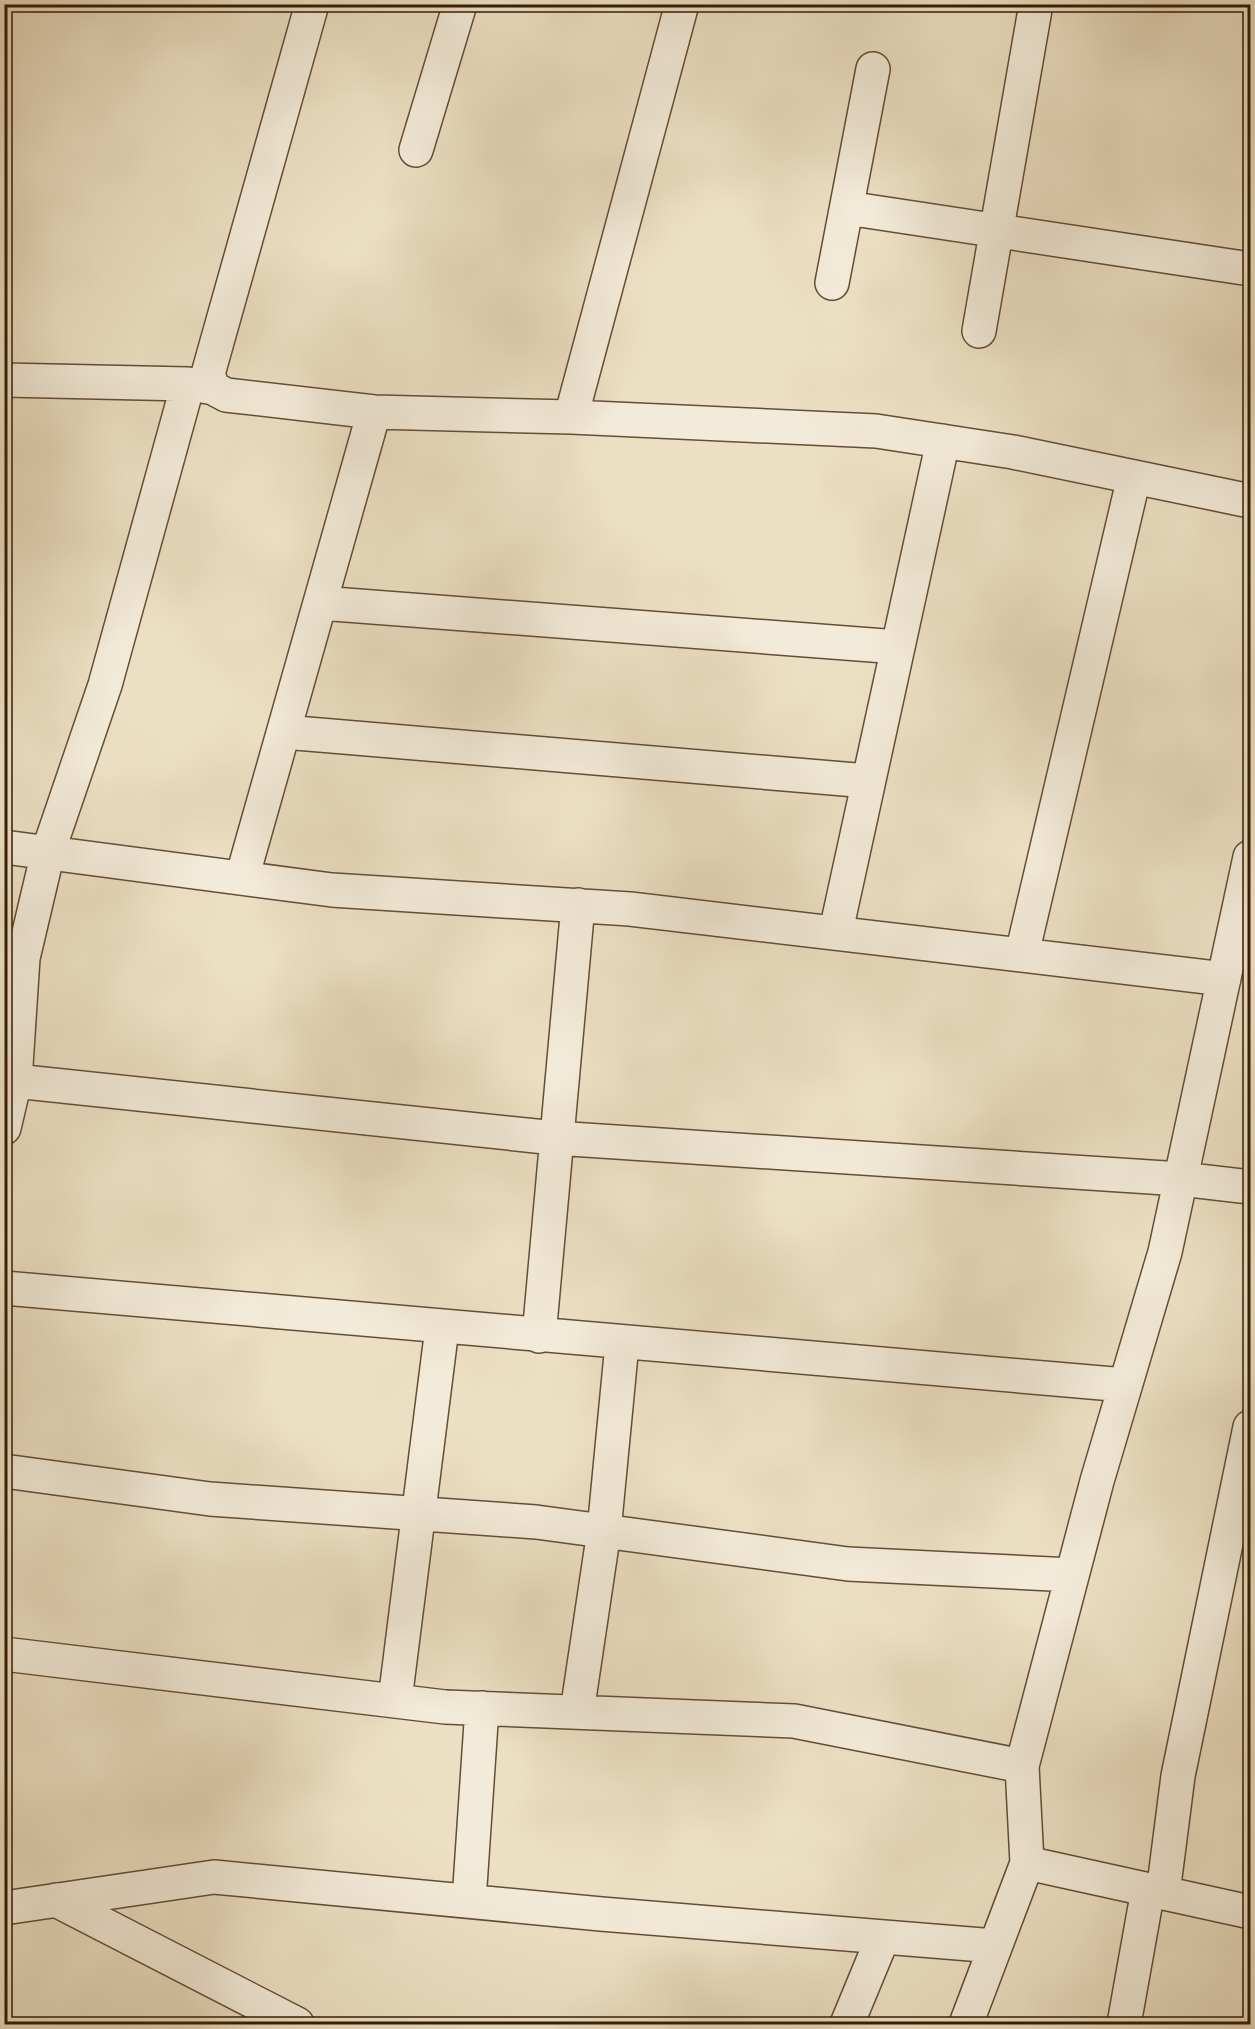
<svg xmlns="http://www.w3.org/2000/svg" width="1255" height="2029" font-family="'IM FELL French Canon',serif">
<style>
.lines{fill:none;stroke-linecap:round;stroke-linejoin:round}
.minor-casing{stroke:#634e36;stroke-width:36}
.minor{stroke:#f3ebd9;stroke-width:33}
</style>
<rect width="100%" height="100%" fill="#ece0c4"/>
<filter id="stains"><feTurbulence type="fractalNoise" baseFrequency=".00333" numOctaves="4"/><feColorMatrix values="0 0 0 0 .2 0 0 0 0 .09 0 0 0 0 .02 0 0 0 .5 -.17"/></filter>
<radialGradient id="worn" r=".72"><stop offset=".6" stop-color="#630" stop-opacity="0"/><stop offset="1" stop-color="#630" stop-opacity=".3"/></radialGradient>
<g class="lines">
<g class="minor-casing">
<path id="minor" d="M 312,4 L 208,374 L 213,388 L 226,395 L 374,412 L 571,417 L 876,431 L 1013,452 L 1250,501
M 416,150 L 460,4
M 847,208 L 1250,269
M 832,283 L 873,69
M 979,331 L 1036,4
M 4,380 L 188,384 L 208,387
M 571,417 L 682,4
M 320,603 L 898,647
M 284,732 L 868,781
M 4,847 L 332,890 L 630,909 L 1224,979
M 242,878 L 374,412
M 836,931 L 943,441
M 1022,954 L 1134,477
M 15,1081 L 555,1138 L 1181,1179 L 1250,1187
M 4,1128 L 15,1081 L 23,958 L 48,852 L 105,685 L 188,384
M 4,1288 L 1125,1385
M 539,1336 L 578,905
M 4,1471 L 210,1499 L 536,1522 L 848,1564 L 1072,1575
M 4,1654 L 445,1707 L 794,1721 L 1022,1766
M 395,1700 L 442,1328
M 577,1712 L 604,1531 L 622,1344
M 1027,1863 L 1022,1766 L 1097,1481 L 1165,1252 L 1250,857
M 1163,1893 L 1178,1776 L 1250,1427
M 56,1900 L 297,2024
M 469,1901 L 482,1708
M 4,1908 L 214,1877 L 601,1914 L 995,1946
M 847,2024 L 883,1937
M 966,2024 L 1027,1863 L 1250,1912
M 1124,2024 L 1148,1890"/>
</g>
<use href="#minor" class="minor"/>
</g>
<rect width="1255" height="2029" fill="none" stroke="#ece0c4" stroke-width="24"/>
<rect x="6" y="6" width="1243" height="2017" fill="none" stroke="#351d07" stroke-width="3"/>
<rect x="12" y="12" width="1231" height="2005" fill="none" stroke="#351d07" stroke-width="1.5"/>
<rect width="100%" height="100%" filter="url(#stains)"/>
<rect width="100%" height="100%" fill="url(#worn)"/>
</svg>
